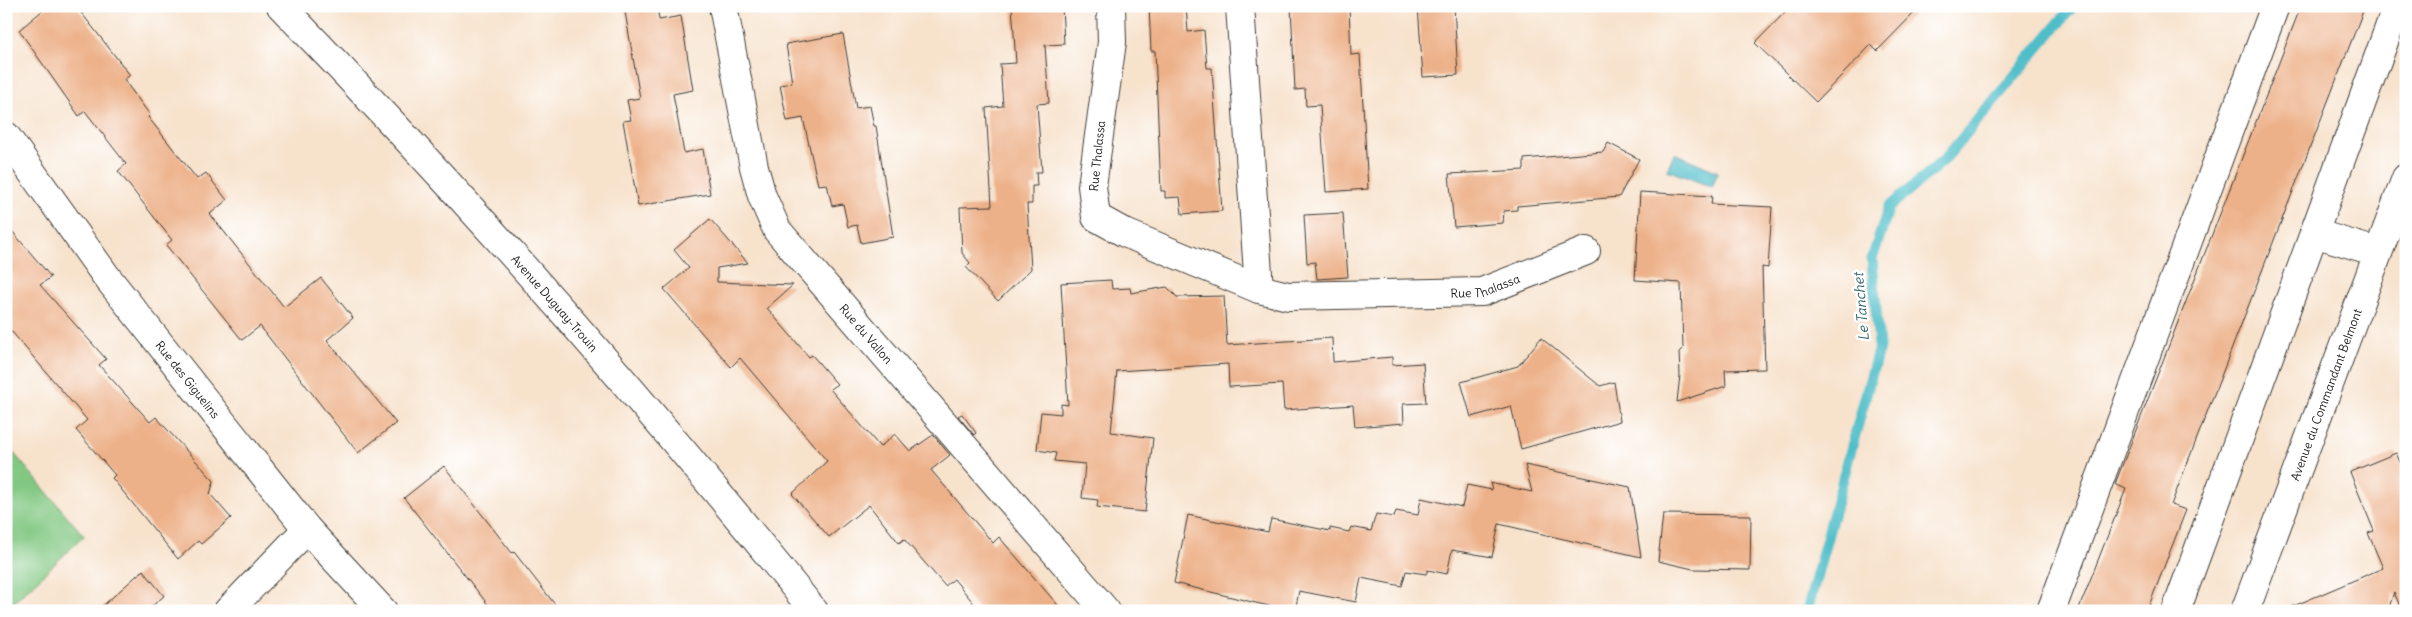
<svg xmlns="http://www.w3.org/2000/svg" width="2412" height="617" font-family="Delius,sans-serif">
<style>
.green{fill:#82c883;stroke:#4f7250}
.water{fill:#50bec9;stroke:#366d72}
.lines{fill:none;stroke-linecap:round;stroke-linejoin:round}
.stream{stroke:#50bec9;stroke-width:11}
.building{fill:#edb189}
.minor-casing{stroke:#3d3a36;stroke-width:30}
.minor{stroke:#fff;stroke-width:28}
.labels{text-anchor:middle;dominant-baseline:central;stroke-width:5;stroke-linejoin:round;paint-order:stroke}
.street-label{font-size:12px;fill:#1c1c1c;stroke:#fff}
.water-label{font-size:14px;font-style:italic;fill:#33656a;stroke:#fff}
</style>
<rect width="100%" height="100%" fill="#fff"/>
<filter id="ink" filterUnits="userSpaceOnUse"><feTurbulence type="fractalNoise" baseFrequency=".02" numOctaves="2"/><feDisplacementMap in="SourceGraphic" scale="10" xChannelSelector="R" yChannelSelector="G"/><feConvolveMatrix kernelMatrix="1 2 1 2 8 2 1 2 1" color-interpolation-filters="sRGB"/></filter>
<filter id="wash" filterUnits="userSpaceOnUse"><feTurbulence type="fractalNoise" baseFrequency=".0096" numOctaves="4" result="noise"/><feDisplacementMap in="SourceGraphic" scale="20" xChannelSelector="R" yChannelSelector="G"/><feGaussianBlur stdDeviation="1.12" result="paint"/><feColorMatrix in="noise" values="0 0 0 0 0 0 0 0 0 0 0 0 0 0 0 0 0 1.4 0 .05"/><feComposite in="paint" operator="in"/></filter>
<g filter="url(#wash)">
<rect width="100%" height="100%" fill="#f7e2cc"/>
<path class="green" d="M 6,444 L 84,536 L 6,610 Z"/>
<path class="water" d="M 1674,153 L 1718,172 L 1712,187 L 1667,170 Z"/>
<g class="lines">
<path class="stream" d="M 1807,611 L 1879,347 L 1872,259 L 1889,207 L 1944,160 L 2073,6"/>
</g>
<g id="blocks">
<path class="building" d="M 48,6 L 76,6 L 130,75 L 124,80 L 150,115 L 148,117 L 197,179 L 206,173 L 227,200 L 210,214 L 284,307 L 321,278 L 353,318 L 327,340 L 396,423 L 358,453 L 260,326 L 242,340 L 166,245 L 172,240 L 118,171 L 126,164 L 85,111 L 79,116 L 19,30 Z
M 624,6 L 657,6 L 659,20 L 681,16 L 693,90 L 673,94 L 684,153 L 703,149 L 710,194 L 638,206 L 623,121 L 631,120 L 627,100 L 640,98 Z
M 1012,6 L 1062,6 L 1064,44 L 1045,45 L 1049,103 L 1037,104 L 1042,172 L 1036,172 L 1037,186 L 1032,186 L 1032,204 L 1027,204 L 1031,269 L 998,301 L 966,267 L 970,263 L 962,253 L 960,207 L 992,206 L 986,108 L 1003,106 L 1000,64 L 1016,63 Z
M 1149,6 L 1186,6 L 1188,32 L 1204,30 L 1207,68 L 1212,68 L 1222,211 L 1182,214 L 1180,197 L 1165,198 L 1165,191 L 1161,191 L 1155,51 L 1151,51 Z
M 1291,6 L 1349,6 L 1351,55 L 1360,54 L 1368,189 L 1326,192 L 1320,105 L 1306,106 L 1305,89 L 1295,90 Z
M 1418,6 L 1454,6 L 1458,75 L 1423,77 Z
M 1791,6 L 1921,6 L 1877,51 L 1871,45 L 1816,102 L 1755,43 Z
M 2301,6 L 2365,6 L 2171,505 L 2186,510 L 2147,611 L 2078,611 L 2126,489 L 2115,484 Z
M 843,34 L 856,108 L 870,106 L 874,126 L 876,126 L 893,237 L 861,243 L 857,225 L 848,227 L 843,204 L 832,206 L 827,184 L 818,185 L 803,118 L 787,121 L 780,85 L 792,83 L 786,44 Z
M 1608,143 L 1639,159 L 1619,197 L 1517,206 L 1517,210 L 1504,211 L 1503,223 L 1454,227 L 1449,174 L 1524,170 L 1524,159 L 1603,152 Z
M 1640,192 L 1712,196 L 1711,204 L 1772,207 L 1768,268 L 1762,267 L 1765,369 L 1725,370 L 1726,386 L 1677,402 L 1680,375 L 1679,352 L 1683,348 L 1681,283 L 1635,280 Z
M 1343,213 L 1348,277 L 1317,279 L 1315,262 L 1307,263 L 1304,215 Z
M 710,219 L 748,263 L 717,268 L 717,282 L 793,285 L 767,308 L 809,357 L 812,355 L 837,384 L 830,389 L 880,447 L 895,434 L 910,451 L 933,435 L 950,455 L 931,470 L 993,543 L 999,537 L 1063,611 L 980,611 L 954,579 L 945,586 L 904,539 L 899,543 L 869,505 L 829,537 L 792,494 L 827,461 L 740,358 L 731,367 L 664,289 L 689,268 L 674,250 Z
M 6,224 L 51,277 L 40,285 L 106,359 L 99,365 L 150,422 L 156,417 L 214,481 L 210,494 L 231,518 L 201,544 L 198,541 L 178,559 L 112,478 L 115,475 L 76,430 L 87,420 L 6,325 Z
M 1111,280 L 1112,289 L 1130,288 L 1131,293 L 1167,287 L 1177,297 L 1224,296 L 1227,345 L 1332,338 L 1333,362 L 1392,357 L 1392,365 L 1423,363 L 1426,403 L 1403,404 L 1404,423 L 1355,427 L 1353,405 L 1284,410 L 1282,384 L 1229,387 L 1228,364 L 1117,371 L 1111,432 L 1153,438 L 1145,512 L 1097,507 L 1098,500 L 1082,498 L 1085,464 L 1054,461 L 1056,453 L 1037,450 L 1041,412 L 1061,414 L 1061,404 L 1068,405 L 1061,283 Z
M 1541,338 L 1600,386 L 1614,382 L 1620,421 L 1521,449 L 1511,406 L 1471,417 L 1461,382 L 1518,366 Z
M 962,414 L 976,433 L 974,435 L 958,416 Z
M 2396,453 L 2406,475 L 2406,611 L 2402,611 L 2394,592 L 2388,611 L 2282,611 L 2383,568 L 2368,533 L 2374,531 L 2350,472 Z
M 1525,465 L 1630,487 L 1641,557 L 1499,524 L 1492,557 L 1452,550 L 1447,574 L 1428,570 L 1426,574 L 1406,571 L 1402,586 L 1361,578 L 1356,602 L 1299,591 L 1295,611 L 1289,611 L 1174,583 L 1188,515 L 1268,532 L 1271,519 L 1330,531 L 1330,528 L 1349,532 L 1351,527 L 1371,531 L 1376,514 L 1394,517 L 1396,511 L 1418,515 L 1421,498 L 1462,507 L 1467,485 L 1492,490 L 1490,483 L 1532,492 Z
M 444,466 L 512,553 L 514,552 L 560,611 L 493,611 L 404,498 Z
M 1663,514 L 1751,515 L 1750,570 L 1693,569 L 1658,561 Z
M 143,570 L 164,596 L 146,611 L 97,611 Z"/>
</g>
</g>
<g filter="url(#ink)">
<use href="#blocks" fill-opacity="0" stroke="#3d3a36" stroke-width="1"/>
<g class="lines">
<g class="minor-casing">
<g id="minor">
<path id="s1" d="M 281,6 C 468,199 646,401 814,611"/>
<path id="s2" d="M 723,6 L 754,167 L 762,196 L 777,230 L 1106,611"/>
<path id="s3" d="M 1111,6 L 1112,42 L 1092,186 L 1096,217 L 1125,233 L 1259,289 L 1288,296 L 1482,292 L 1586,251"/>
<path d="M 1240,6 L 1259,289"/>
<path id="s4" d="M 6,136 L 106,276 L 307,529 L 383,611"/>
<path d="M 2314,233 L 2377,252"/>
<path d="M 228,611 L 307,529"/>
<path d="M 2051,611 L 2275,6"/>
<path d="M 2176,611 L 2397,6"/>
<path id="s5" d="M 2245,611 L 2406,178"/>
</g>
</g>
<use href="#minor" class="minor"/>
</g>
</g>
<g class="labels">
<g class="street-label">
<text transform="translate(1097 156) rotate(-84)">Rue Thalassa</text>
<text stroke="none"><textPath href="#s3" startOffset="619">Rue Thalassa</textPath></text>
<text stroke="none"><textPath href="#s1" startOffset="404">Avenue Duguay-Trouin</textPath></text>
<text stroke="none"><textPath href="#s2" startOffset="368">Rue du Vallon</textPath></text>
<text stroke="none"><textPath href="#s4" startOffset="304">Rue des Giguelins</textPath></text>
<text stroke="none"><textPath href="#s5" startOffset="231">Avenue du Commandant Belmont</textPath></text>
</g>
<g class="water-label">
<text transform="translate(1861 307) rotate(-95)">Le Tanchet</text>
</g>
</g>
<rect width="2412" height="617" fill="none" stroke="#fff" stroke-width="25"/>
</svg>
